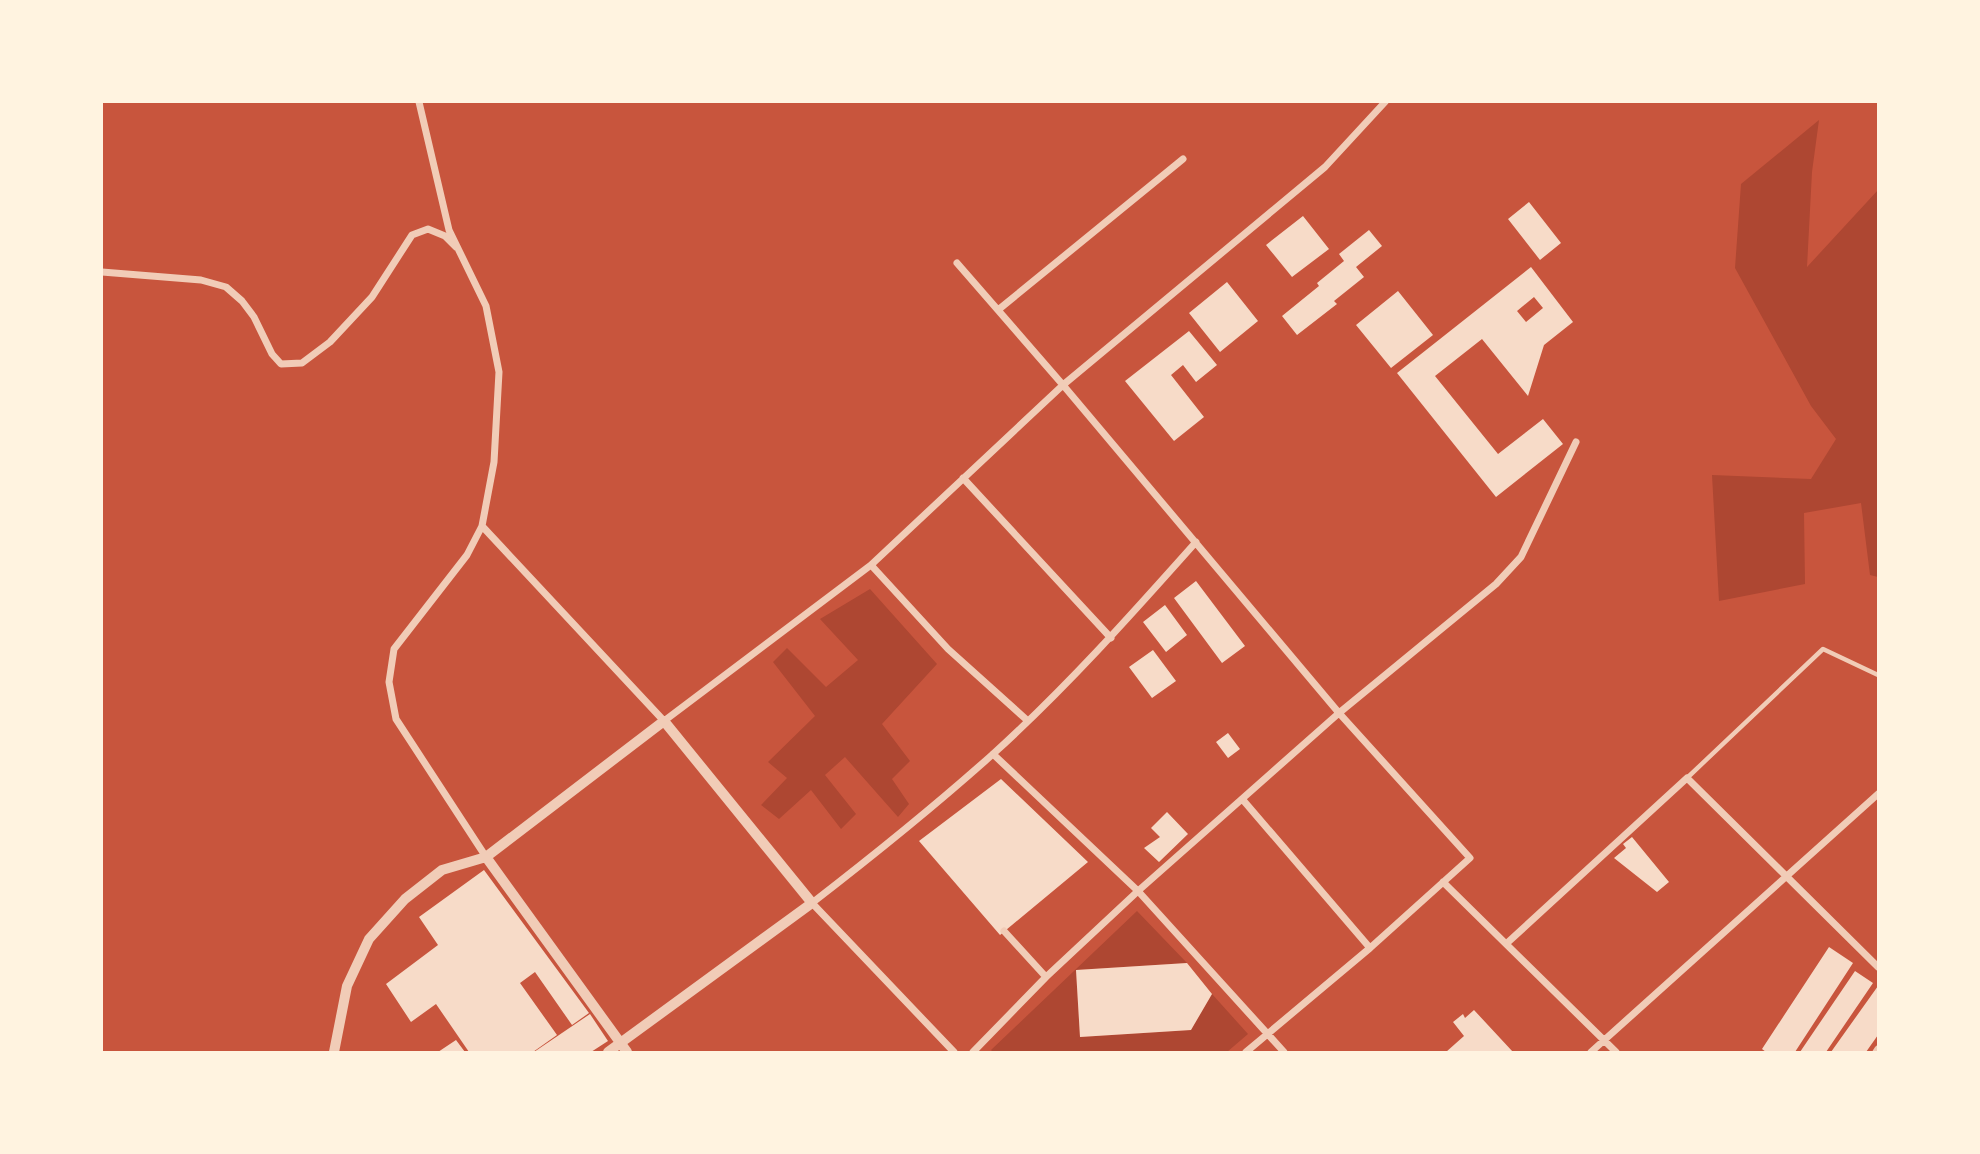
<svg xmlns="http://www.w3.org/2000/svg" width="1980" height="1154" font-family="Rubik,sans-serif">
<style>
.green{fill:#ae4732}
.building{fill:#f7dbc8;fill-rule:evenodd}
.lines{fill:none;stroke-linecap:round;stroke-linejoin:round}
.service{stroke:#f1ccb7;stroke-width:4.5}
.minor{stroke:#f1ccb7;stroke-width:7}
.tertiary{stroke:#f1ccb7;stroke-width:10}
</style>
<rect width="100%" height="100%" fill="#c8553d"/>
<path class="green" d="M 1819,120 L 1812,172 L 1807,267 L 1878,190 L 1878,577 L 1870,575 L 1861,503 L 1804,513 L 1805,584 L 1719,601 L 1712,475 L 1811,479 L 1836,439 L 1811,406 L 1735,268 L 1741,184 Z
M 870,589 L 937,664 L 882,724 L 910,761 L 892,779 L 909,804 L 898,817 L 845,757 L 825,775 L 856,814 L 841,829 L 811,790 L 779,819 L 761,805 L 787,778 L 768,762 L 815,716 L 773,662 L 787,648 L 826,687 L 858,660 L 820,619 Z
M 1137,911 L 1187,963 L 1076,970 L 1080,1037 L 1191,1030 L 1212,994 L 1248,1034 L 1227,1052 L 993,1052 L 991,1050 Z"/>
<path class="building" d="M 1529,202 L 1561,243 L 1540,260 L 1508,219 Z
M 1303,216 L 1329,249 L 1292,277 L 1266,245 Z
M 1369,230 L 1382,246 L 1356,267 L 1364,277 L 1334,301 L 1337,304 L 1297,335 L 1282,316 L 1319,286 L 1317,283 L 1344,261 L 1339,254 Z
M 1531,267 L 1573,322 L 1544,345 L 1528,396 L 1482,339 L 1435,376 L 1498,454 L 1543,419 L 1563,444 L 1496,497 L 1397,373 ZM 1534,297 L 1543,308 L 1526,322 L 1517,311 Z
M 1227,282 L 1258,321 L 1220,352 L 1189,313 Z
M 1398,291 L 1433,335 L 1391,368 L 1356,325 Z
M 1189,331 L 1217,365 L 1196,382 L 1183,365 L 1171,375 L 1204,417 L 1174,441 L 1125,381 Z
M 1196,581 L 1245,646 L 1222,663 L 1174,598 Z
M 1165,605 L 1187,635 L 1166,652 L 1143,622 Z
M 1153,650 L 1176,681 L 1152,698 L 1129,667 Z
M 1228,733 L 1240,749 L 1228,758 L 1216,742 Z
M 1001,779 L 1088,862 L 1000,935 L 919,841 Z
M 1167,812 L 1188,834 L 1159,862 L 1144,848 L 1160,837 L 1151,828 Z
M 1632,837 L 1669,882 L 1657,892 L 1614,858 L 1626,848 L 1623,844 Z
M 484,870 L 589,1013 L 572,1025 L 535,972 L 520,983 L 557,1035 L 533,1052 L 469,1052 L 436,1004 L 411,1022 L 386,984 L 438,945 L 419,917 Z
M 1829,947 L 1853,963 L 1795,1052 L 1766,1052 L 1762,1049 Z
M 1187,963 L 1212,994 L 1191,1030 L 1080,1037 L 1076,970 Z
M 1855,971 L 1873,983 L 1826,1052 L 1800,1052 Z
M 1878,986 L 1878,1035 L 1866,1052 L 1831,1052 Z
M 1474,1010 L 1513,1052 L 1446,1052 L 1464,1036 L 1453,1022 L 1463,1014 L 1465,1018 Z
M 590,1014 L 608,1041 L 591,1052 L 534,1052 Z
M 456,1040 L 465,1052 L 438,1052 Z"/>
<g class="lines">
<path class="service" d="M 1687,778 L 1823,649 L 1878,675"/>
<path class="minor" d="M 419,102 L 449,230 L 486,306 L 499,372 L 494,462 L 482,526 L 467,555 L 394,649 L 389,682 L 396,719 L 486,857
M 957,263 L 1063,385 L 1339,713 L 1470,858 L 1370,948 L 1246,1052
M 102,272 L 201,280 L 226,287 L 242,301 L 254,317 L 272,354 L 281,364 L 302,363 L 330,342 L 372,297 L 412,235 L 428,229 L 445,236 L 456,247
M 998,310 L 1183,159
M 963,478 L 1111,638
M 482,526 L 664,721 L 871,565 L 1063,385 L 1325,167 L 1385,102
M 871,565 L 948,649 L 1028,721
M 993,754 L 1138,891 L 1284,1052
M 1243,800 L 1370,948
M 1443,882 L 1616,1052
M 1004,931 L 1046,977
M 1506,944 L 1687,778 L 1878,967
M 954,1052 L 812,903 C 874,855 935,806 993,754 C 1066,688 1131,615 1196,542
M 973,1052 L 1046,977 L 1138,891 L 1339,713 L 1496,584 L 1521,557 L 1576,442
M 1591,1052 L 1878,794
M 1876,1052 L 1878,1049"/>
<path class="tertiary" d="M 486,857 L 627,1052
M 334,1052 L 347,986 L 369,939 L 405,899 L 442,870 L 486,857 L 664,721 L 812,903 L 608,1052"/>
</g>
<rect width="1980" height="1154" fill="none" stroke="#fff3e0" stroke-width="206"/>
</svg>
